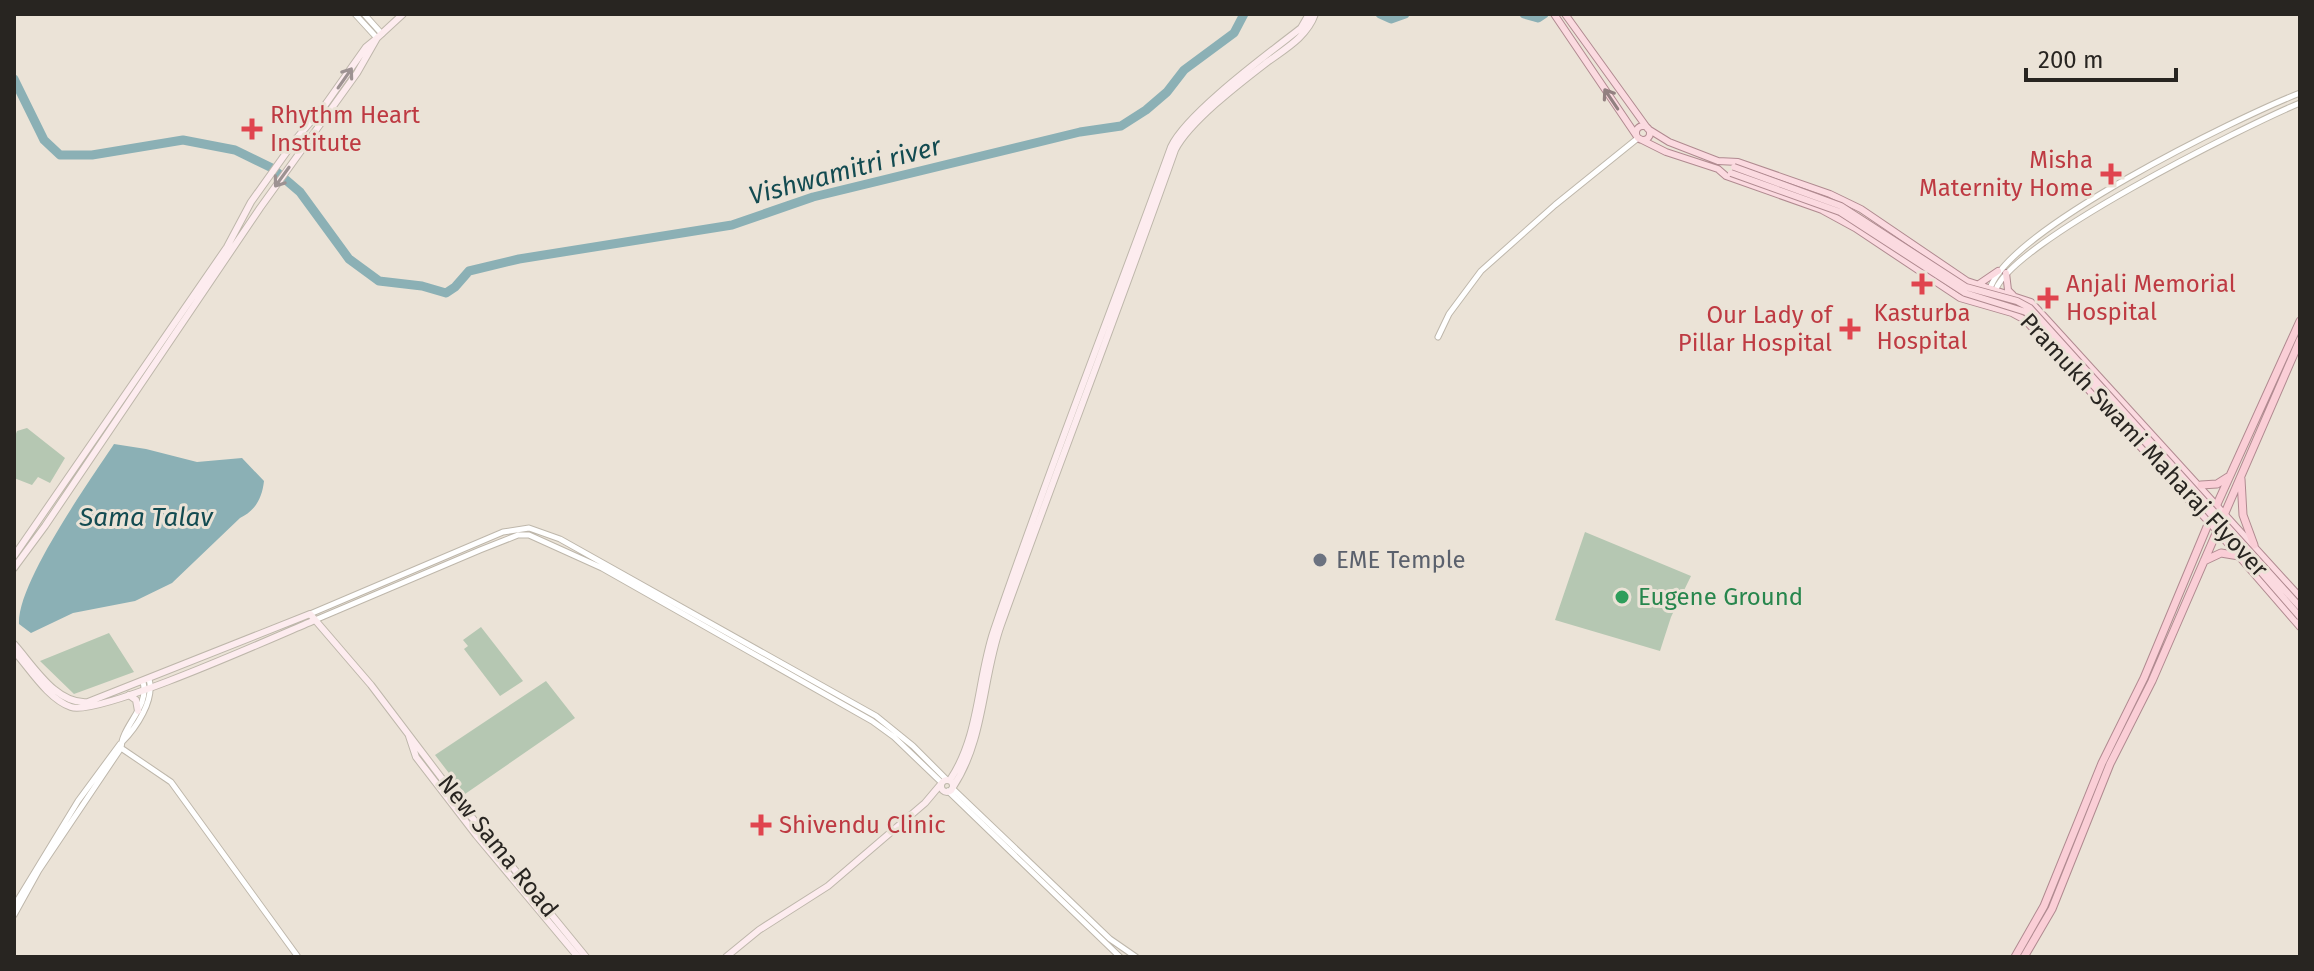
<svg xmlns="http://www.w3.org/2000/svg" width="2314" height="971" font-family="'Fira Sans',sans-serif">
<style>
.green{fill:#b5c7b2}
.water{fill:#8bb0b5}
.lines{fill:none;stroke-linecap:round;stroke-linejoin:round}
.river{stroke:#8bb0b5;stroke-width:9}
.tertiary-casing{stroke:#beb7ab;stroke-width:7}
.secondary-casing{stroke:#beb7ab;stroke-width:8}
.primary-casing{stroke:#b08a90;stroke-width:8}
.trunk-casing{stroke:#b08a90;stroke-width:9}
.tertiary{stroke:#fff;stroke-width:5}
.secondary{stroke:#fdecef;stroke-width:6}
.primary{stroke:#fbdae0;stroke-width:6}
.trunk{stroke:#faced6;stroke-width:7}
.primary-bridge-casing{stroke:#b08a90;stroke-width:8;stroke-linecap:butt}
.primary-bridge{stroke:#fbdae0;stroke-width:6}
.oneway{stroke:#9d9292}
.oneway2{stroke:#928080}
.health-dot{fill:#e0444e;stroke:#ebe3d7;stroke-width:3}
.worship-dot{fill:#6b7280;stroke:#ebe3d7;stroke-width:3}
.leisure-dot{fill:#2e9e5b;stroke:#ebe3d7;stroke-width:3}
.labels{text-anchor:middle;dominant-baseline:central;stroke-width:6;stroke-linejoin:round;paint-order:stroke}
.health-label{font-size:24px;fill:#be3a42;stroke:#ebe3d7;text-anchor:start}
.street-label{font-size:24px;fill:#282521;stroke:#ebe3d7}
.worship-label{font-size:24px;fill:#5b616d;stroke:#ebe3d7;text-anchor:start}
.leisure-label{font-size:24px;fill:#27864d;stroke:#ebe3d7;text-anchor:start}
.water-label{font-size:26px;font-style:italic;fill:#134b51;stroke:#ebe3d7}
</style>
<rect width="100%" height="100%" fill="#ebe3d7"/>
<path class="green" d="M 27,428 L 65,458 L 50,483 L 38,477 L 32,485 L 14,478 L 14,439 L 17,431 Z
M 1585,532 L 1691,576 L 1671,617 L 1660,651 L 1555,620 Z
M 481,627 L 523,681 L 500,696 L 464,649 L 468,646 L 463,640 Z
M 109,633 L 134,672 L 74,694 L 40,661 Z
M 546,681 L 575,718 L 465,794 L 435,755 Z"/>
<path class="water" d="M 114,444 L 146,449 L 197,462 L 242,458 L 264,481 C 262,498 256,510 240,518 L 172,583 L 135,601 L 73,613 L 31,633 L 19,624 C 17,583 89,482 114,444 Z"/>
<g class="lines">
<path class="river" d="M 1380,14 L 1391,19 L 1405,14
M 1524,14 L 1538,18 L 1544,14
M 14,79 L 44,140 L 60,155 L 92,155 L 183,140 L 235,150 L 272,168 L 300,192 L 349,259 L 379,281 L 422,286 L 446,293 L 455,287 L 469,271 L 519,259 L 732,225 L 813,197 L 1080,132 L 1121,126 L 1146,110 L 1167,92 L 1184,70 L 1234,33 L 1244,14"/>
<g class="tertiary-casing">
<path id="tertiary" d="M 355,14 L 377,38
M 364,14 L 382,34
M 1990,289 C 2007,230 2238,117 2300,93
M 1995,292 C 2007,244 2247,125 2300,103
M 1438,337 L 1449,314 L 1481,271 L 1555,205 L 1638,138
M 310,614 L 503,532 L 529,528 L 560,539 L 876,716 L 913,746 L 946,779
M 315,620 L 480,550 L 518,535 L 529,535 L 602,568 L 872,721 L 894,737 L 942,783
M 143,682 C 150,707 122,725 121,748 L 171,782 L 298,957
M 122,742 C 136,728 155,700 149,679
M 952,788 L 1110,939 L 1136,957
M 948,791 L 1120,957
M 14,906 L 78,801 L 120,744
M 14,915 L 39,870 L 121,748"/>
</g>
<g class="secondary-casing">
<path id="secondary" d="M 377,38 L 403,14
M 14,556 L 227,247 L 251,202 L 296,139 L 325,105 L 366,47 L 377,38 L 357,73 L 260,208 L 45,526 L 14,568
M 14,644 C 33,665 56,705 88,702 L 310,614 L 371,685 L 465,809 L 586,957
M 14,651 C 30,669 48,699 71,707 C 98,717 279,635 315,620
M 129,695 L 136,700 L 138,711
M 409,736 L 416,757 L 476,835 L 578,957
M 950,780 C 980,735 977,680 994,630 C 1049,468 1113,308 1171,147 C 1187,113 1269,53 1301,28 L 1309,14
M941 786a6 6 0 1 1 12 0a6 6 0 1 1-12 0Z
M 953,787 C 985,739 982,678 1001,625 C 1058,466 1119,309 1175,150 C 1189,122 1240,83 1266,63 C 1285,49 1307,37 1315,14
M 726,957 L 759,930 L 828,886 L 925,803 L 941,784"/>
</g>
<g class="primary-casing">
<path id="primary" d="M 1554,14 L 1638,138 L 1666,152 L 1718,169 L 1726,176 L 1822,210 L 1855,228 L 1960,298 L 2012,313 L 2025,320 L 2216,530 L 2300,627
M 1565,14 L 1648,129 L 1669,142 L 1718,161 L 1738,162 L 1830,194 L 1861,209 L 1967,281 L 2031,302 L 2300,597
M1636 133a7 7 0 1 1 14 0a7 7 0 1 1-14 0Z
M 2006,273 L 2008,290 L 2013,295
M 1976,286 L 1998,271"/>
</g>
<g class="trunk-casing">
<path id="trunk" d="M 2241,479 L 2243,515 L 2254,545
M 2201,485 L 2217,484 L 2228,477
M 2204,561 L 2221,553 L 2239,556
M 2015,957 L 2044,906 L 2102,763 L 2144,678 L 2209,522 L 2300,321
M 2024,957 L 2052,909 L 2110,764 L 2152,681 L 2300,340"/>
</g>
<use href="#tertiary" class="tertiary"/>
<use href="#secondary" class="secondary"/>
<use href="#primary" class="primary"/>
<use href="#trunk" class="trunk"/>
<g class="primary-bridge-casing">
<path id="primary-bridge" d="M 1734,167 L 1841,206 L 1966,287 L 2017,301 L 2030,308 L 2300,607
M 1731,173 L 1840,212 L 1965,293 L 2026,312 L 2201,503 L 2300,617"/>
</g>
<use href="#primary-bridge" class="primary-bridge"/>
</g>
<defs><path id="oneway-shaft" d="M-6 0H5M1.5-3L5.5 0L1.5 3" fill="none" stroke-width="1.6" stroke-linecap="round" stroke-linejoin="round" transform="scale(2)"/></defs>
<g class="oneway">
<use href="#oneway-shaft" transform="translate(345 78) rotate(-55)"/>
<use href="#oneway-shaft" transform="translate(282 177) rotate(126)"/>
</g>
<use class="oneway2" href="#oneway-shaft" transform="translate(1611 99) rotate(-124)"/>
<g class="health-dot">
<path d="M248 117h8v8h8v8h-8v8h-8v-8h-8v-8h8z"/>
<path d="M2107 162h8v8h8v8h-8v8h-8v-8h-8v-8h8z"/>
<path d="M1918 272h8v8h8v8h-8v8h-8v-8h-8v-8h8z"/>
<path d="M2044 286h8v8h8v8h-8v8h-8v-8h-8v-8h8z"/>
<path d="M1846 317h8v8h8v8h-8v8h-8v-8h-8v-8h8z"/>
<path d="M757 813h8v8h8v8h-8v8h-8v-8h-8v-8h8z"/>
</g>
<circle class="worship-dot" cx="1320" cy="560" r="8"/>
<circle class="leisure-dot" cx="1622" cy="597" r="8"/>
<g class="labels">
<g class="health-label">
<text x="270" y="115">Rhythm Heart<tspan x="270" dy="28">Institute</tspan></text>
<text x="2093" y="160" text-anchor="end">Misha<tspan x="2093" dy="28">Maternity Home</tspan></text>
<text x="2066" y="284">Anjali Memorial<tspan x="2066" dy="28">Hospital</tspan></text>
<text x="1922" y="313" text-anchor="middle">Kasturba<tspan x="1922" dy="28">Hospital</tspan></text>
<text x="1832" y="315" text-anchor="end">Our Lady of<tspan x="1832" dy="28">Pillar Hospital</tspan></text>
<text x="779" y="825">Shivendu Clinic</text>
</g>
<g class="street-label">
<text transform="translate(2144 445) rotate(47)">Pramukh Swami Maharaj Flyover</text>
<text transform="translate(498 846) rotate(51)">New Sama Road</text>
</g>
<g class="worship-label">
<text x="1336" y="560">EME Temple</text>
</g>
<g class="leisure-label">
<text x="1638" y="597">Eugene Ground</text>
</g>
<g class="water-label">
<text transform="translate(845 171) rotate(-15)">Vishwamitri river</text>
<text x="146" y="517">Sama Talav</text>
</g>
</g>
<rect width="2314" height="971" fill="none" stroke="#282521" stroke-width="32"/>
<path d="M2026 68v12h150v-12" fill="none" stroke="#282521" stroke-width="4"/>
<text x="2038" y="68" font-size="24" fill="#282521" stroke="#ebe3d7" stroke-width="6" paint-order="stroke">200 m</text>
</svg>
